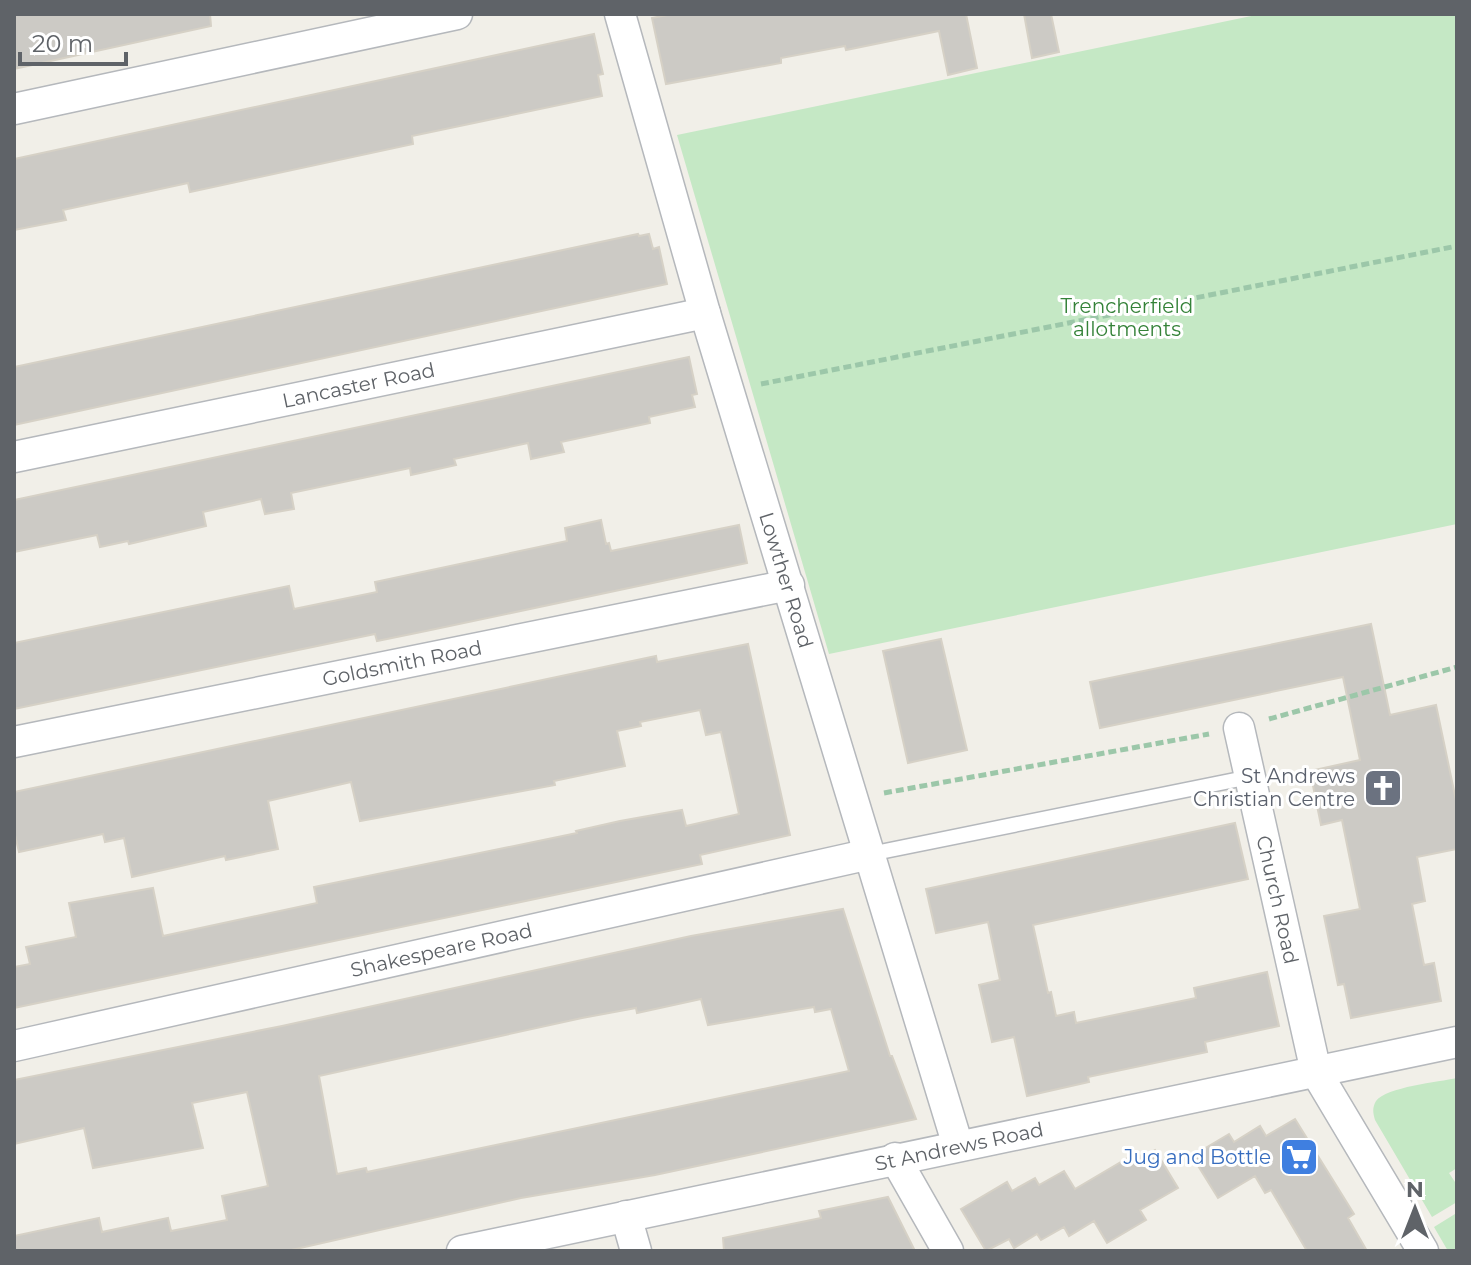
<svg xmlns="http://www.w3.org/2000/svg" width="1471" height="1265" font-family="Montserrat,sans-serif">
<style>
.green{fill:#c5e8c5}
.building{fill:#cccac5;stroke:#d6d1c6;stroke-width:2;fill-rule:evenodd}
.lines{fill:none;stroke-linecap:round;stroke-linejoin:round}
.lane-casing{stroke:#b5b8bc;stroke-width:17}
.street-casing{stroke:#b5b8bc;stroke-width:33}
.path{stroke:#9cc7a9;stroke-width:5;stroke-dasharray:8 4;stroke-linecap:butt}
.lane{stroke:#fff;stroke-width:14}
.street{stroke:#fff;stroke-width:30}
.labels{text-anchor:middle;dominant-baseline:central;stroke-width:6;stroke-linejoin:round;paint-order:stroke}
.park-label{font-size:20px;fill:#348238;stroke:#fff}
.street-label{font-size:20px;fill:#5f6368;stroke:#fff}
.worship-label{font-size:20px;fill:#5b616d;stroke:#fff;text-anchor:end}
.shop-label{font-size:20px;fill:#366cbe;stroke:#fff;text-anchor:end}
</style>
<rect width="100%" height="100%" fill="#f1efe8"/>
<path class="green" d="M 1261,14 L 1457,14 L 1457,524 L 829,654 L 677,135 Z
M 1457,1078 L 1457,1168 L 1449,1173 L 1457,1185 L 1457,1202 L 1432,1217 L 1375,1120 C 1373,1113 1372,1108 1376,1101 C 1386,1087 1439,1082 1457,1078 Z
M 1455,1214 L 1457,1251 L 1448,1251 L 1434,1227 Z"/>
<path class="building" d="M 14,14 L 210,14 L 211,26 L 14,69 Z
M 672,14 L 966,14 L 977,68 L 948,75 L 939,31 L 846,50 L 845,46 L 781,58 L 781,63 L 666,84 L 652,18 Z
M 1024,14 L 1051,14 L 1059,52 L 1032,58 Z
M 594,34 L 603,74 L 598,75 L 602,96 L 412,136 L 413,144 L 190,192 L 188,183 L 63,210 L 66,220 L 14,230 L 14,159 Z
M 638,234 L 639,236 L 649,234 L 653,249 L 659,247 L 667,284 L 14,425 L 14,367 Z
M 689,357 L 697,394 L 692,395 L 695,407 L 649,417 L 650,423 L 561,442 L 564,452 L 531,459 L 528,443 L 454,459 L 456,465 L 411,475 L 410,468 L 291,493 L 294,509 L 265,514 L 261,499 L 203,512 L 206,526 L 129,544 L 128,541 L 100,547 L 97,535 L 14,552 L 14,500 Z
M 601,520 L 606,544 L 609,543 L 611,551 L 739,525 L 747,563 L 426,631 L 377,641 L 375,634 L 14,709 L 14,643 L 289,586 L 294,609 L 377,592 L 375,582 L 567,541 L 565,528 Z
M 1371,624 L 1390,715 L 1436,705 L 1457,805 L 1457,849 L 1417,857 L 1425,901 L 1412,904 L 1424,965 L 1434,963 L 1441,1001 L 1351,1018 L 1344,984 L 1338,985 L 1324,916 L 1360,909 L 1342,820 L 1321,825 L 1310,771 L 1360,760 L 1343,677 L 1100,728 L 1090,682 Z
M 941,639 L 967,750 L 908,763 L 883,651 Z
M 748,644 L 790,835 L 700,855 L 702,864 L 14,1008 L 14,967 L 30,964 L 26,947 L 76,937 L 69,903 L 153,888 L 163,936 L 317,903 L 314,887 L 577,833 L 576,831 L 620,821 L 682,810 L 686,826 L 739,814 L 721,732 L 706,735 L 700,710 L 640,722 L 641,726 L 617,731 L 625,766 L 554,781 L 555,785 L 360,821 L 351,782 L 268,801 L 278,849 L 226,860 L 225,856 L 132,877 L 124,838 L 105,842 L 103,834 L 19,852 L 14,831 L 14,792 L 656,656 L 657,662 Z
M 1235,823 L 1248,879 L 1033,925 L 1048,993 L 1051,992 L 1056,1016 L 1074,1012 L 1076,1023 L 1196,998 L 1194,988 L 1267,972 L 1279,1026 L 1205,1042 L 1207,1052 L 1088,1077 L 1089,1082 L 1027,1096 L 1014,1037 L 992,1042 L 979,985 L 1000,980 L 988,922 L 936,933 L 926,889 Z
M 843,909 L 890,1056 L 892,1056 L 916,1119 L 655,1175 L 521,1198 L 287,1251 L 14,1251 L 14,1236 L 99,1218 L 102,1232 L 168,1218 L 171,1231 L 227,1220 L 222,1196 L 268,1186 L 247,1092 L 192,1103 L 203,1148 L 93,1168 L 84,1128 L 14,1144 L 14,1080 L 282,1026 L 691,936 ZM 701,999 L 708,1025 L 814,1007 L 815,1012 L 831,1009 L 849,1071 L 367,1172 L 366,1168 L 337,1174 L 319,1076 L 582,1018 L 636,1008 L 637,1013 Z
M 1295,1119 L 1354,1214 L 1348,1218 L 1367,1251 L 1307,1251 L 1271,1190 L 1265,1193 L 1255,1176 L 1218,1198 L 1192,1156 L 1229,1134 L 1234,1142 L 1260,1126 L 1266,1136 Z
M 1155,1150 L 1178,1188 L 1140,1210 L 1146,1220 L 1107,1243 L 1094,1221 L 1069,1236 L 1064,1227 L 1041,1240 L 1037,1234 L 1014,1248 L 1009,1239 L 986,1251 L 961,1209 L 1007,1182 L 1012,1191 L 1035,1178 L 1039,1185 L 1064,1171 L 1075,1189 L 1138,1152 L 1141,1158 Z
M 888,1197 L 915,1251 L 724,1251 L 723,1238 L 821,1218 L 819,1211 Z"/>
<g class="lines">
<g class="lane-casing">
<path id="lane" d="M 870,854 L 1250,777"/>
</g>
<g class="street-casing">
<g id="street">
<path id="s1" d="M 620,14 L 705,313 L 958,1146"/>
<path d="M 14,109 L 457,14"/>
<path id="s2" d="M 14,457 L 705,313"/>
<path id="s3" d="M 1239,728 L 1316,1072 L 1423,1251"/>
<path id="s4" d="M 14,742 L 789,585"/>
<path id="s5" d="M 14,1046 L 870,854"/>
<path d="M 895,1158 L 948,1251"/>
<path d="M 626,1216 L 636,1251"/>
<path id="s6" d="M 462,1251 L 1457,1042"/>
</g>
</g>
<path class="path" d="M 761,384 L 1457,246
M 1269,719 L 1457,667
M 884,793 L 1209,734"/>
<use href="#lane" class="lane"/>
<use href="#street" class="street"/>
</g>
<defs>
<g id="church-square" transform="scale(2)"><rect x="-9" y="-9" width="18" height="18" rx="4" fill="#6b7280" stroke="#fff"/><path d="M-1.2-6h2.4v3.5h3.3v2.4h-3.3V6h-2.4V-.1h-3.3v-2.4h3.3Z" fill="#fff"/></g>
<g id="supermarket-square" transform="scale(2)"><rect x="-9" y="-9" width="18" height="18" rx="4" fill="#3f7fe0" stroke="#fff"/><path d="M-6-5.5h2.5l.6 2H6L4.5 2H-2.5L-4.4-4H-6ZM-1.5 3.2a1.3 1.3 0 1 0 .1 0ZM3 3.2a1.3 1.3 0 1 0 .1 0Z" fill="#fff"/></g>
</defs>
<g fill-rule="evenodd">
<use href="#church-square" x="1383" y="788"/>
<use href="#supermarket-square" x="1299" y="1157"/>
</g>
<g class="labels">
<g class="park-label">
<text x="1127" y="306">Trencherfield<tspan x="1127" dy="23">allotments</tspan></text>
</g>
<g class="street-label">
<text stroke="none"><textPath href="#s2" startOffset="352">Lancaster Road</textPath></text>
<text stroke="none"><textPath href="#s1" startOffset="590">Lowther Road</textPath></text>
<text stroke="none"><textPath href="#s4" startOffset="396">Goldsmith Road</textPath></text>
<text stroke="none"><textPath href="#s3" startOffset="176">Church Road</textPath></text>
<text stroke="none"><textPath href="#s5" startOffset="438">Shakespeare Road</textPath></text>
<text stroke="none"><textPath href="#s6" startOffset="508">St Andrews Road</textPath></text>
</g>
<g class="worship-label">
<text x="1355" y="776">St Andrews<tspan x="1355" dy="23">Christian Centre</tspan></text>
</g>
<g class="shop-label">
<text x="1271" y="1157">Jug and Bottle</text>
</g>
</g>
<rect width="1471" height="1265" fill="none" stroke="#5f6368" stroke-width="32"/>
<g transform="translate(1415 1209)" stroke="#ffffff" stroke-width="6" paint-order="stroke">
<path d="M0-6L14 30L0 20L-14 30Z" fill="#5f6368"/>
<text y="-12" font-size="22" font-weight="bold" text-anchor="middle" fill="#5f6368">N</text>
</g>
<path d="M20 52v12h106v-12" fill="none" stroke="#5f6368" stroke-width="4"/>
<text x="32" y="52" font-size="24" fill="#5f6368" stroke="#ffffff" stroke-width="6" paint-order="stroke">20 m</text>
</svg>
